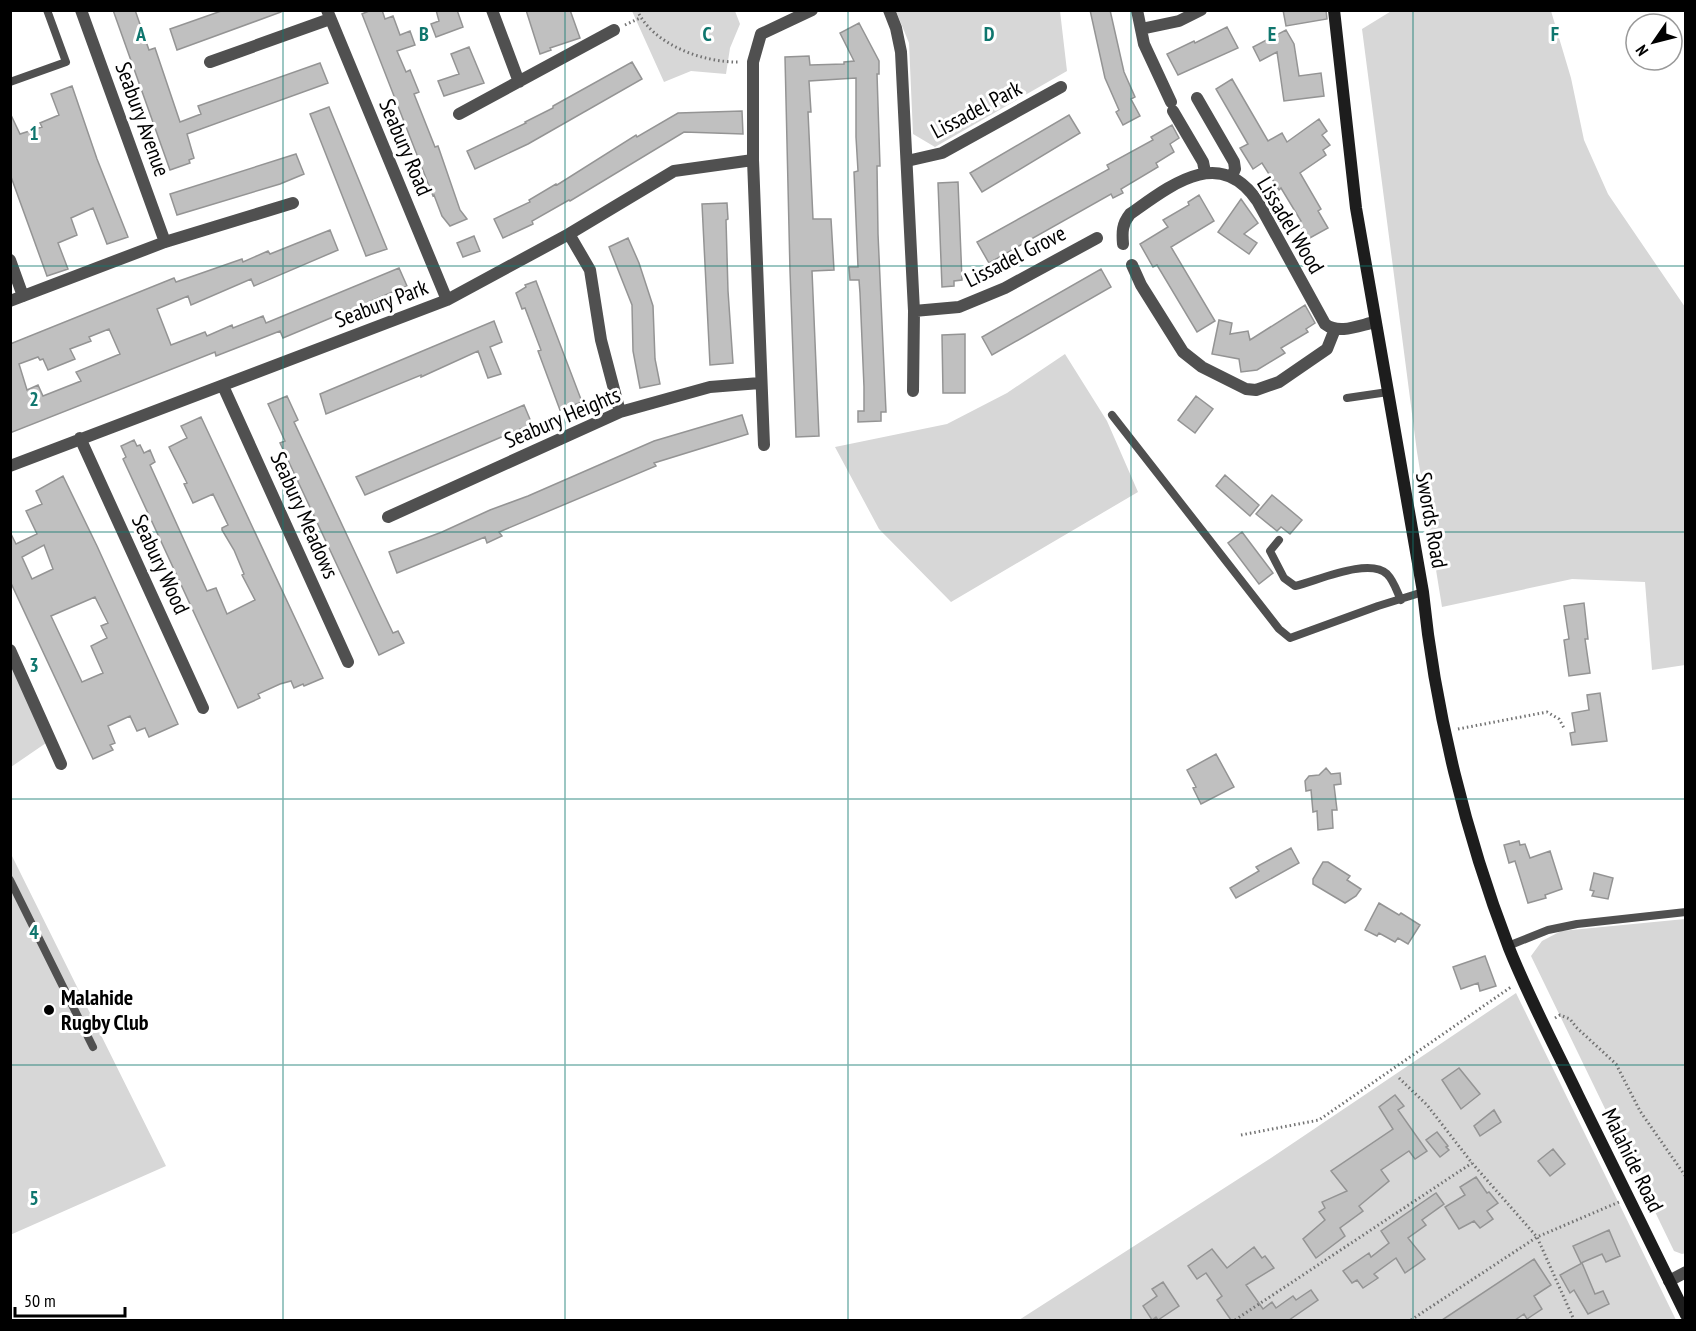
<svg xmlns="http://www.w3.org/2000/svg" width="1696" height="1331" font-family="'PT Sans Narrow',sans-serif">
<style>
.green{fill:#d7d7d7}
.building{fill:#c0c0c0;stroke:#949494;stroke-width:1.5;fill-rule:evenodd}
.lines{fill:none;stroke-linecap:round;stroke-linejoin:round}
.path{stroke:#727272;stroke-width:3;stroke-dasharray:1.5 3;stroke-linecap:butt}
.lane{stroke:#505050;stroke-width:8}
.street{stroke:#505050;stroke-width:12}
.secondary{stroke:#1d1d1d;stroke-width:12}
.grid{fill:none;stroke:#0f766e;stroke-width:1.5;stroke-opacity:0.55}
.poi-dot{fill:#000;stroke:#fff;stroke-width:2}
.labels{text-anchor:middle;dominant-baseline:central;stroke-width:6;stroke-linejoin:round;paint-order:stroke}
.street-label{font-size:22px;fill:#000;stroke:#fff}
.poi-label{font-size:22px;font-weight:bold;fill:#000;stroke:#fff;text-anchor:start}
.grid-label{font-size:20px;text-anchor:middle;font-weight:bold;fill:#0f766e;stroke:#fff;stroke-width:6;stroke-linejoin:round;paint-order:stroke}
</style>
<rect width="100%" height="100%" fill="#fff"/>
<path class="green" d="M 1393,10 L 1551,11 L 1571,78 L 1584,140 L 1608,194 L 1685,307 L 1685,665 L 1652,670 L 1645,582 L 1572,579 L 1442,607 L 1417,452 L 1362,29 Z
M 632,11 L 735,11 L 740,24 L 730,48 L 726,74 L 691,71 L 664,82 Z
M 896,11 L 1060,11 L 1067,71 L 935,147 L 913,134 L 909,43 Z
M 1065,354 L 1107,421 L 1138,492 L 951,602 L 879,529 L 835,447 L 947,424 L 1007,393 Z
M 10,663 L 46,743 L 11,767 L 10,767 Z
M 11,854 L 166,1166 L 10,1235 Z
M 1685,919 L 1686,1253 L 1682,1254 L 1674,1251 L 1531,956 L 1542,941 L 1561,931 Z
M 1516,993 L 1676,1320 L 1019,1320 L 1271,1158 Z"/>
<path class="building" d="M 113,10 L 135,10 L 149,50 L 155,48 L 180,122 L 201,114 L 198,106 L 320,63 L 328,83 L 187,134 L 194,158 L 189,160 L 190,163 L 170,170 Z
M 224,10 L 281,10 L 281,12 L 177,50 L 170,29 Z
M 371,10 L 382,10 L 385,19 L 393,16 L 400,35 L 410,31 L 415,45 L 397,51 L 406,72 L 410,70 L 419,92 L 414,94 L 435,147 L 438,146 L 460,210 L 467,219 L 450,226 L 442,216 L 434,195 L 433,196 L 362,14 Z
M 436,10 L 457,10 L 463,27 L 436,37 L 431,24 L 439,21 Z
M 526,10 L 570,10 L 580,38 L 550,48 L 551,50 L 540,54 Z
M 1090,10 L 1110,10 L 1124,72 L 1135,97 L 1131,99 L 1140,116 L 1123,125 L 1116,112 L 1119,110 L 1105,78 Z
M 1283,10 L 1326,10 L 1327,19 L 1286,26 Z
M 859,23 L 879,61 L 879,74 L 877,74 L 880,166 L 877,166 L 878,234 L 886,412 L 881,412 L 881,421 L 858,422 L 858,411 L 864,411 L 864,387 L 860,293 L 859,280 L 850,280 L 849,267 L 858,267 L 854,172 L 858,171 L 856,137 L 856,78 L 809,81 L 811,112 L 808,112 L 813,219 L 831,219 L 834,270 L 812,271 L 819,436 L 796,437 L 790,271 L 785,57 L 809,56 L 810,65 L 844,64 L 844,62 L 854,61 L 840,33 Z
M 1227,27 L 1238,48 L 1178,75 L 1167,54 L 1194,41 L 1195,43 Z
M 1286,30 L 1294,44 L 1299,76 L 1321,73 L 1324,96 L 1284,101 L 1277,52 L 1260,61 L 1253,47 Z
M 469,47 L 484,83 L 444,96 L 438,81 L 459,74 L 451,54 Z
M 632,62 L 642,79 L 528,144 L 475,169 L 467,151 L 526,123 L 525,122 L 553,108 L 553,106 Z
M 1232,79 L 1268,141 L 1282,133 L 1287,142 L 1319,119 L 1327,131 L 1322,135 L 1330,145 L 1323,150 L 1326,155 L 1300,173 L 1321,209 L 1318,211 L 1328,228 L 1308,239 L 1298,223 L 1301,221 L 1281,188 L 1279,190 L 1262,163 L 1253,169 L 1240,148 L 1248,144 L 1216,89 Z
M 72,86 L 97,159 L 128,237 L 107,244 L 93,208 L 71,218 L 77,235 L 58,243 L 68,269 L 47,276 L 10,174 L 10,113 L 20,134 L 42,127 L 40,123 L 59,115 L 51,94 Z
M 329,107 L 387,249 L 366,256 L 310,114 Z
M 742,111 L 743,134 L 684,132 L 570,201 L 569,200 L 532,221 L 533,224 L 503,238 L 494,219 L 530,202 L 529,200 L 556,184 L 557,185 L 636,135 L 637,137 L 678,113 Z
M 1069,115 L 1080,133 L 982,192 L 970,173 Z
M 1172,125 L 1179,138 L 1170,144 L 1174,152 L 1156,163 L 1158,167 L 1121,189 L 1123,193 L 1113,198 L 1111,194 L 989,263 L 977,242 L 1109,169 L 1107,165 L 1153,140 L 1151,137 Z
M 296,154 L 304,174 L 280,184 L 177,215 L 170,194 Z
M 958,182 L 962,280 L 954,281 L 954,286 L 942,287 L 938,183 Z
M 1199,195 L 1214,221 L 1171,247 L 1215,321 L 1197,332 L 1157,265 L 1153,267 L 1140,244 L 1168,227 L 1163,220 L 1189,205 L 1188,202 Z
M 1241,199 L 1258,223 L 1244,234 L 1257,243 L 1249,254 L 1218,232 Z
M 727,203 L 728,219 L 726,220 L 728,291 L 733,363 L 710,365 L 702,204 Z
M 330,230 L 338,250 L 254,286 L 251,279 L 191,305 L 188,296 L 157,309 L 171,345 L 205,332 L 207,336 L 232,325 L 233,328 L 263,316 L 266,323 L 399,268 L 407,286 L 283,338 L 280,331 L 216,356 L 215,352 L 10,433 L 10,344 L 174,278 L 176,282 L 242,259 L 243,262 L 268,251 L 270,254 ZM 109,329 L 120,354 L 76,372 L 81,381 L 43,396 L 38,385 L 27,390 L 19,364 L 38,357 L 40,360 L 43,359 L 48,370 L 75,359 L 70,349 L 91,341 L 89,337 Z
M 474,236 L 480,251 L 463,257 L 457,243 Z
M 628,238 L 639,263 L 653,306 L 655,359 L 660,384 L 640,388 L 633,351 L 632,305 L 609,247 Z
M 1101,269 L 1111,287 L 992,355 L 982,337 Z
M 536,281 L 582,402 L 560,410 L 538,351 L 541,350 L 525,308 L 522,309 L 516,293 L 526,287 L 525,285 Z
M 1305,305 L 1315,323 L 1306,329 L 1308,332 L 1281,348 L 1285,353 L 1257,370 L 1241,372 L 1239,359 L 1212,354 L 1219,320 L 1232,323 L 1230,334 L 1248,331 L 1250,340 Z
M 494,321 L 502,342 L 490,347 L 501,374 L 488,378 L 478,351 L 421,377 L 421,375 L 326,414 L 320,394 Z
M 965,334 L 965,393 L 943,393 L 942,335 Z
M 287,396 L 298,420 L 294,422 L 380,606 L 393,633 L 398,631 L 404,643 L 379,655 L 280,443 L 285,441 L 268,404 Z
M 1196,396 L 1213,409 L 1195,433 L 1178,420 Z
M 524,405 L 532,424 L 365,495 L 356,477 Z
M 742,415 L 748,434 L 654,463 L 656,466 L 499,532 L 502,536 L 487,543 L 485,537 L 397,573 L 389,552 L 442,532 L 490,510 L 528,496 L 654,441 Z
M 201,417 L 323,678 L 304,686 L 303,684 L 294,688 L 291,681 L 280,684 L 258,694 L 260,698 L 238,708 L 123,459 L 126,457 L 121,446 L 134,440 L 137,446 L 140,445 L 144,453 L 150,450 L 155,462 L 150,465 L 207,591 L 216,588 L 227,614 L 255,600 L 242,575 L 244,574 L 234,550 L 222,530 L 222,528 L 228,525 L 213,494 L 193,503 L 184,484 L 187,483 L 169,447 L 187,438 L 181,426 Z
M 1225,475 L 1259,505 L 1250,516 L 1216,486 Z
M 63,476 L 97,546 L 178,724 L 149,737 L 145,728 L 137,731 L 130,716 L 108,726 L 115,743 L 110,745 L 113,750 L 93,759 L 10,581 L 10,532 L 16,544 L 37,534 L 26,511 L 42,504 L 36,491 ZM 44,545 L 53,569 L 32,579 L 22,557 ZM 95,597 L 108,623 L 101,626 L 107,638 L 91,646 L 103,673 L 82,682 L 51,616 Z
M 1272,495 L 1302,520 L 1290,534 L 1281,527 L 1277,531 L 1256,514 Z
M 1242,532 L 1273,573 L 1259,584 L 1228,543 Z
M 1584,603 L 1588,639 L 1585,639 L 1590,673 L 1569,676 L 1564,640 L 1569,639 L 1564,606 Z
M 1600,693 L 1607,741 L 1572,745 L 1570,733 L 1575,732 L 1572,713 L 1589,710 L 1587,695 Z
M 1216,754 L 1234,787 L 1201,804 L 1193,788 L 1196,787 L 1187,770 Z
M 1326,768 L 1331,774 L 1340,773 L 1341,784 L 1334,785 L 1337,810 L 1332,810 L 1333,828 L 1318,830 L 1317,811 L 1313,812 L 1311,790 L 1306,791 L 1305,781 L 1309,776 L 1319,775 Z
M 1519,841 L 1520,845 L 1525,844 L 1530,858 L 1550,851 L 1562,889 L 1545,895 L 1546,898 L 1528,903 L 1515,861 L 1509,863 L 1504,845 Z
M 1291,848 L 1299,863 L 1236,898 L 1230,888 L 1259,871 L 1256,867 Z
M 1323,862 L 1328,862 L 1350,876 L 1347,880 L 1361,889 L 1356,896 L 1345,903 L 1313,884 L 1313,879 Z
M 1594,873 L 1613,878 L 1608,899 L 1592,896 L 1594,891 L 1590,890 Z
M 1379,903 L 1399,915 L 1401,913 L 1420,925 L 1408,944 L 1398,938 L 1395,942 L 1379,933 L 1377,936 L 1365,930 Z
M 1485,956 L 1496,986 L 1480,991 L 1478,983 L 1461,989 L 1453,967 Z
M 1459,1068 L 1480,1094 L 1461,1109 L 1442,1080 Z
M 1395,1095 L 1404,1106 L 1398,1110 L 1427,1151 L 1415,1159 L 1409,1151 L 1381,1170 L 1389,1181 L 1359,1206 L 1363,1211 L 1340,1228 L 1345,1236 L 1316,1258 L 1303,1239 L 1325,1220 L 1319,1212 L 1325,1208 L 1322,1202 L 1347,1191 L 1331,1171 L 1393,1129 L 1379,1107 Z
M 1494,1110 L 1501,1122 L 1480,1136 L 1474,1126 Z
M 1437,1132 L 1448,1146 L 1446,1147 L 1449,1150 L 1440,1157 L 1426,1140 Z
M 1553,1149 L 1565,1164 L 1550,1176 L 1538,1161 Z
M 1476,1177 L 1487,1193 L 1489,1192 L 1498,1203 L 1487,1211 L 1493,1219 L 1480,1228 L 1474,1221 L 1459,1229 L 1445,1207 L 1465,1195 L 1460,1187 Z
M 1436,1193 L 1444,1204 L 1422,1220 L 1426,1225 L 1408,1238 L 1425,1259 L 1405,1273 L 1396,1258 L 1374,1274 L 1378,1278 L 1363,1288 L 1357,1280 L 1352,1283 L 1343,1271 L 1369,1253 L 1371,1257 L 1389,1243 L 1381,1231 Z
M 1609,1230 L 1620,1256 L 1606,1262 L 1602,1254 L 1581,1263 L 1573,1246 Z
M 1254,1247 L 1262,1258 L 1265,1256 L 1274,1268 L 1246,1285 L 1263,1309 L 1272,1302 L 1276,1308 L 1293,1296 L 1296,1300 L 1311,1290 L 1318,1300 L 1289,1320 L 1231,1320 L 1217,1300 L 1222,1296 L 1206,1273 L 1197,1279 L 1188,1266 L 1212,1249 L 1227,1268 Z
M 1534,1259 L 1551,1285 L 1534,1296 L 1542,1309 L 1527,1319 L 1524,1314 L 1515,1320 L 1442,1320 Z
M 1582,1263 L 1595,1294 L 1603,1291 L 1609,1304 L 1588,1314 L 1574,1290 L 1570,1293 L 1560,1275 Z
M 1163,1282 L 1179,1306 L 1158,1320 L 1156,1317 L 1152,1320 L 1143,1306 L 1157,1296 L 1152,1289 Z"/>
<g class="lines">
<path class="path" d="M 637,10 C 653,45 704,63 740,62
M 625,25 L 640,18
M 1458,729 L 1547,712 L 1559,719 L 1565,730
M 1555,1018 L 1560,1015 L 1570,1019 L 1576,1027 L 1616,1064 L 1640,1111 L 1686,1177
M 1399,1078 L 1427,1105 L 1472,1163 L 1537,1237 L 1574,1320
M 1241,1135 L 1319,1120 L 1511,987
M 1235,1320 L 1472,1163
M 1411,1320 L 1537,1237 L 1619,1202"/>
<path class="lane" d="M 10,82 L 66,62 L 47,10
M 1347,398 L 1388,392
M 1112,415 L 1279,629 L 1290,638 L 1378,606 L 1423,592
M 1279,540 L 1270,551 L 1284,578 L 1295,586 C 1317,581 1369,557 1387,574 C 1394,581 1397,592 1401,600
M 10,880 L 93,1047
M 1508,946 L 1548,930 L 1577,924 L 1686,912"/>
<path class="street" d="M 81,10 L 165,242
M 327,10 L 447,300
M 492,10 L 519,82
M 889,10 L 896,28 L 901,52 L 914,311 L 913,391
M 1137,10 L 1144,44 L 1171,102
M 1141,29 L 1179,21 L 1201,10
M 210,62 L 330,19
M 1197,98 L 1234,162 L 1235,169 L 1232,176
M 1173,111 L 1203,162 L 1205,172
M 459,114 L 614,30
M 907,161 L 942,153 L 1061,87
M 569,234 L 590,270 L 601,340 L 620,412
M 1123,244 C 1122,232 1122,224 1130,214 C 1171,185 1220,145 1258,202 L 1325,324 C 1339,335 1360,325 1375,322
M 10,260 L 23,296
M 1132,265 L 1141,285 L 1183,352 L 1202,367 L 1246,389 L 1256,390 L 1279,382 L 1327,349 L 1335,329
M 10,301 L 165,242 L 293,203
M 914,311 L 959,307 L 1005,288 L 1097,238
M 223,386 L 348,662
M 80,438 L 203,708
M 764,445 L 753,160 L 753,62 L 761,34 L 812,10
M 10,466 L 447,300 L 569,234 L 674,171 L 753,160
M 388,517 L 620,412 L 710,387 L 760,383
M 10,650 L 61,764
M 1669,1281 L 1686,1272"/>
<path class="secondary" d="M 1334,10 L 1356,208 L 1423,592 C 1435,711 1466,836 1509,948 C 1529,998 1555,1047 1578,1095 C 1614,1168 1650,1242 1686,1315"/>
</g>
<path class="grid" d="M 283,10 L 283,1320M 565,10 L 565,1320M 848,10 L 848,1320M 1131,10 L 1131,1320M 1413,10 L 1413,1320M 10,266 L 1686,266M 10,532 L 1686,532M 10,799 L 1686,799M 10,1065 L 1686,1065"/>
<circle class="poi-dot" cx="49" cy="1010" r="6"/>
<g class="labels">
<g class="street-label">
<text transform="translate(976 109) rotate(-28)">Lissadel Park</text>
<text transform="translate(143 119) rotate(70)">Seabury Avenue</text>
<text transform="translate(406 147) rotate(67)">Seabury Road</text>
<text transform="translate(1291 225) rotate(59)">Lissadel Wood</text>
<text transform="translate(1015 256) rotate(-27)">Lissadel Grove</text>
<text transform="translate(381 303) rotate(-21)">Seabury Park</text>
<text transform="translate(562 417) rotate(-23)">Seabury Heights</text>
<text transform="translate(305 515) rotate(66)">Seabury Meadows</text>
<text transform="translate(1432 520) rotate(80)">Swords Road</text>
<text transform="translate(161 564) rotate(65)">Seabury Wood</text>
<text transform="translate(1633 1160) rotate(64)">Malahide Road</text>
</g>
<g class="poi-label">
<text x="61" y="997">Malahide<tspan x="61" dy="25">Rugby Club</tspan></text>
</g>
</g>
<g class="grid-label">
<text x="141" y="41">A</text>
<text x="424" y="41">B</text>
<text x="707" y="41">C</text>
<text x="989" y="41">D</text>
<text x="1272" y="41">E</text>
<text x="1555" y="41">F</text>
<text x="34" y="140">1</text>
<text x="34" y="406">2</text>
<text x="34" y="672">3</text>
<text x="34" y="939">4</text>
<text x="34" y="1205">5</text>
</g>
<rect width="1696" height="1331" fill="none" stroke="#000000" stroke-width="24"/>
<g transform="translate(1654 42) rotate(235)"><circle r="28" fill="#ffffff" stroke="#999999" stroke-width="1.5"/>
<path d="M0-4.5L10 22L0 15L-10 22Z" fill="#000000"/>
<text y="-9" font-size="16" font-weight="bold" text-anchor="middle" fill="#000000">N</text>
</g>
<path d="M15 1307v9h110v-9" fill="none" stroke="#000000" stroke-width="3"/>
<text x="24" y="1307" font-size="18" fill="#000000" stroke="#ffffff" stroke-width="4.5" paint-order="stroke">50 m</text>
</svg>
